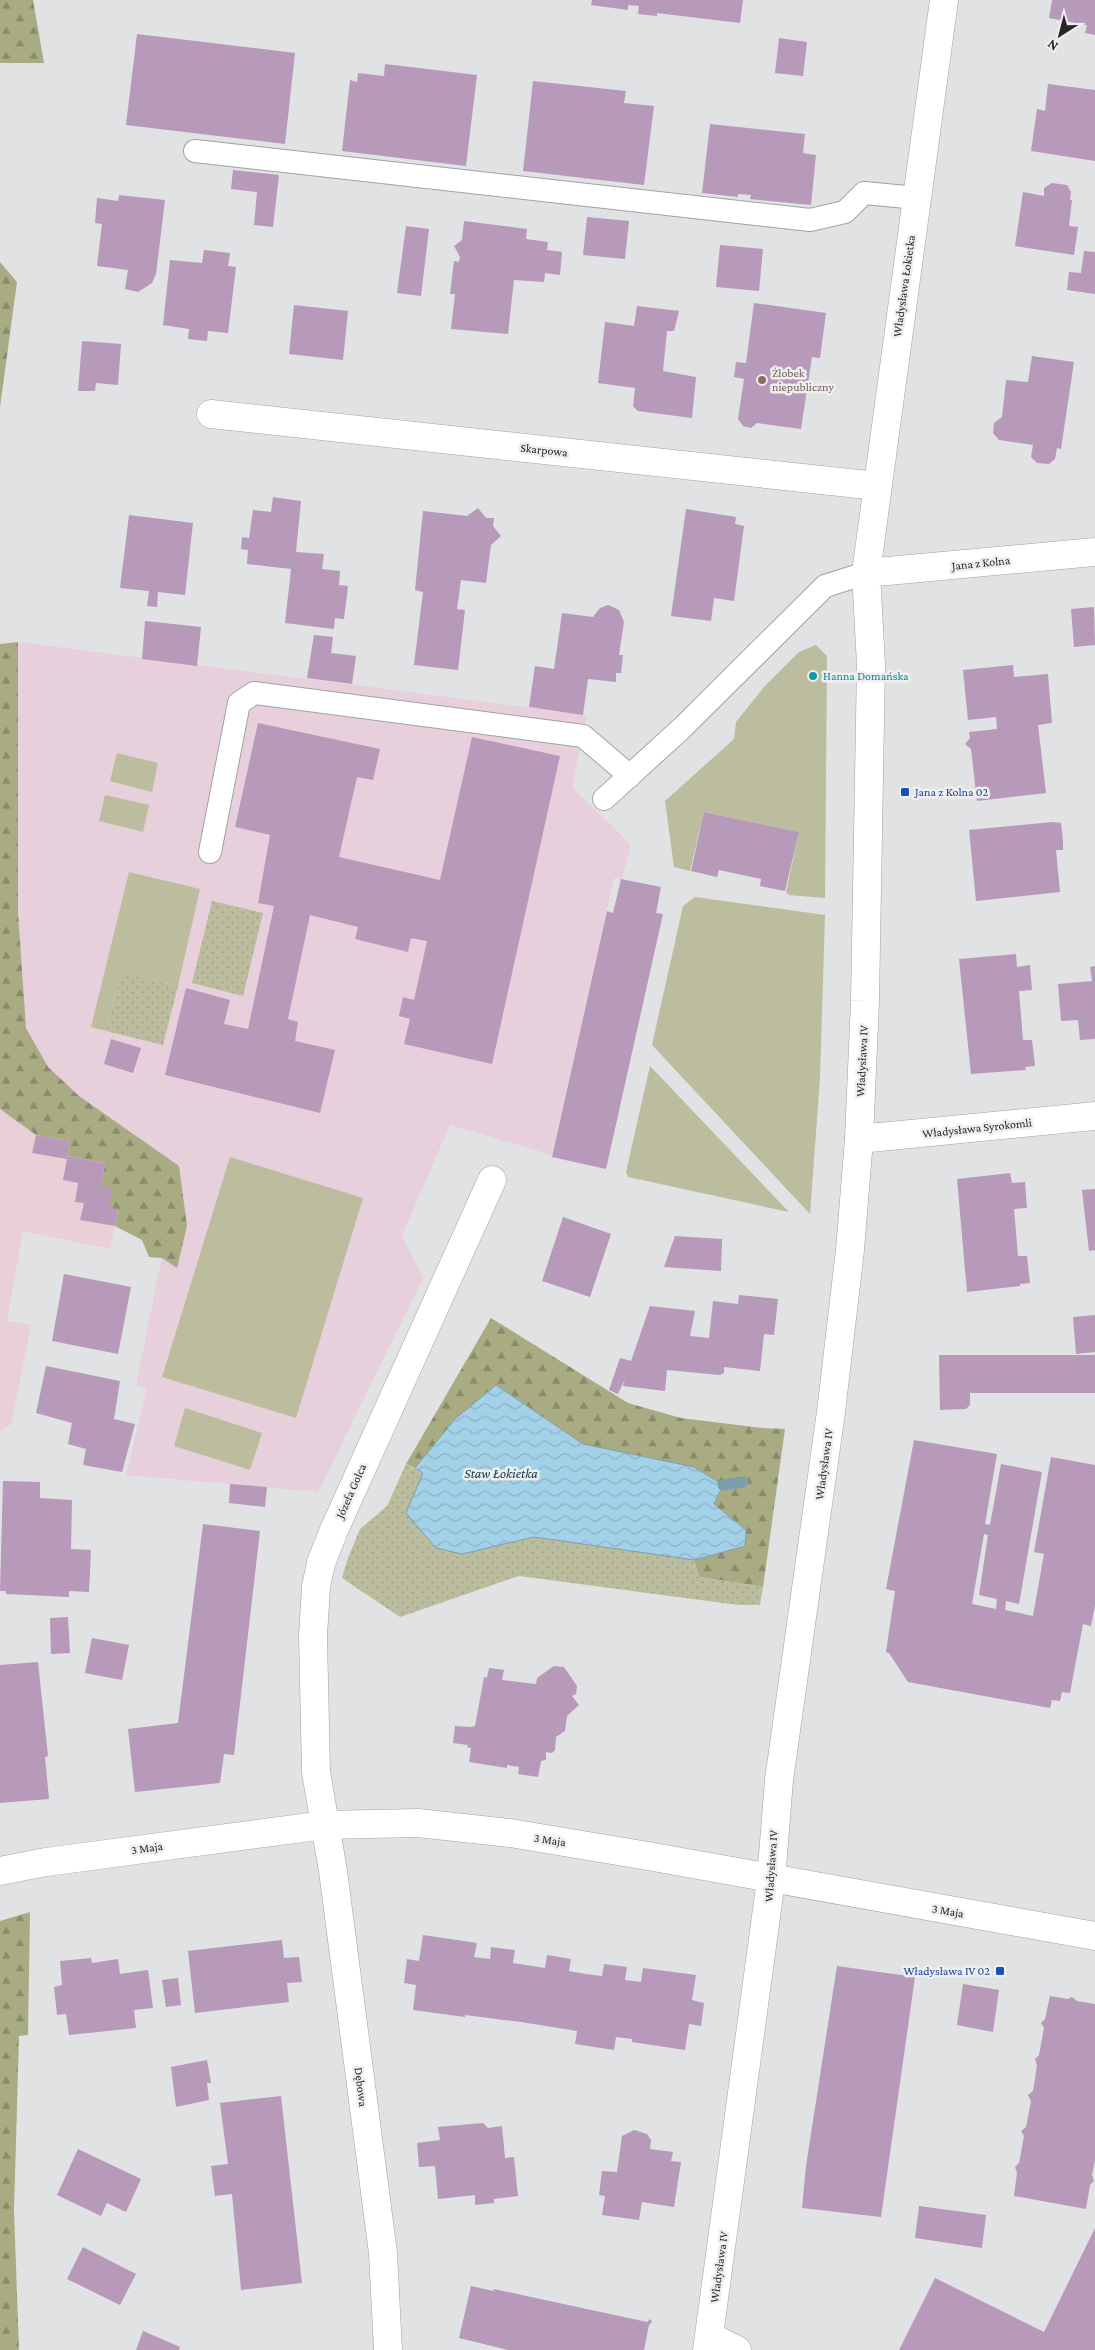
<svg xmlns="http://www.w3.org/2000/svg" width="1095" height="2350" font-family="'Crimson Pro',serif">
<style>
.industrial{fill:#e9d0d8}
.education{fill:#e7d0dc}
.green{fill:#bbbd9e}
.forest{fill:url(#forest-firs)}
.park{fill:url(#park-dots)}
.water{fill:url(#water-waves);stroke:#7d9ead}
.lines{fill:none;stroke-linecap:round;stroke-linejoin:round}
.stream{stroke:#7d9ead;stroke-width:11}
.building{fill:#b799b9;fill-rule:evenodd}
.lane-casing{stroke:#a1a2a3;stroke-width:24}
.street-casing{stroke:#a1a2a3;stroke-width:29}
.secondary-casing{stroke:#a1a2a3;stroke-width:29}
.lane{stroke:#fff;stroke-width:22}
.street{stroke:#fff;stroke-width:28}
.secondary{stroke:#fff;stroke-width:28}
.education-dot{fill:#8d6e63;stroke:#eeeff0;stroke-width:2}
.culture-dot{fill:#0f9aa8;stroke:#eeeff0;stroke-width:2}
.transit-dot{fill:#1a4fb4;stroke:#eeeff0;stroke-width:2}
.labels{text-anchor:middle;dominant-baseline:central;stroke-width:5;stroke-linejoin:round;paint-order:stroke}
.street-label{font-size:12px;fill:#252626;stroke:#eeeff0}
.education-label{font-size:12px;fill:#785e54;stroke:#eeeff0;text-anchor:start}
.culture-label{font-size:12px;fill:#0d838f;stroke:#eeeff0;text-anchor:start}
.transit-label{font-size:12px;fill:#164399;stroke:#eeeff0;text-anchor:start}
.water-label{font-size:14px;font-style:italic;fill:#0f3748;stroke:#eeeff0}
</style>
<defs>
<pattern id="forest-firs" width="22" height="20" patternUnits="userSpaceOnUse" patternTransform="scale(1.25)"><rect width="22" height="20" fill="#a9ac83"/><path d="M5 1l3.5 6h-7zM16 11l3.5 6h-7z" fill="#898c6b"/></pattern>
<pattern id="park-dots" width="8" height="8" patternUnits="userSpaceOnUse" patternTransform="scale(1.25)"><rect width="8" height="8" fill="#bbbd9e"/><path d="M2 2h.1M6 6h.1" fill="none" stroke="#a1a288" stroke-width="1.8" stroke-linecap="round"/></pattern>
<pattern id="water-waves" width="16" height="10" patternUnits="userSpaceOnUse" patternTransform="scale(1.25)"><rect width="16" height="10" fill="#a3d1e7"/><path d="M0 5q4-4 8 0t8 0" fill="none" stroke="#8cb3c6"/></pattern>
</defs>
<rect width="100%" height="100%" fill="#e1e2e3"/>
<path class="industrial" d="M 0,1109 L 36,1135 L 70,1141 L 67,1156 L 105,1163 L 118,1209 L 110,1249 L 23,1231 L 7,1321 L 31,1325 L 11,1424 L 0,1432 Z"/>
<path class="education" d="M 18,642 L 587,715 L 572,787 L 631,845 L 622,879 L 614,878 L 552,1155 L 450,1125 L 402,1235 L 423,1278 L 318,1492 L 126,1475 L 147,1389 L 136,1386 L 169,1221 L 18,1058 Z"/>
<path class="green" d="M 816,645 L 827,656 L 825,898 L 789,895 L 786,892 L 799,832 L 704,812 L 690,871 L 674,867 L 665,801 L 734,739 L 736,722 L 764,687 L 799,652 Z
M 117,753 L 158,763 L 152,792 L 110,781 Z
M 105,795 L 149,805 L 143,832 L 99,821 Z
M 129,872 L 200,889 L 178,986 L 121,972 L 106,1031 L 91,1027 Z
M 695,897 L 825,915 L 820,1078 L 810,1214 L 652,1045 L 683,906 Z
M 650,1066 L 789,1212 L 628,1177 L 626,1172 Z
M 230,1157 L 363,1198 L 296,1418 L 162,1377 Z
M 185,1408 L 262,1433 L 250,1470 L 174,1446 Z"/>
<path class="forest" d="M 0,0 L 33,0 L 44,63 L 0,63 Z
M 0,262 L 17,282 L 0,407 Z
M 18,642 L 18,913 L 26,1028 L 48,1067 L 79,1096 L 179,1166 L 187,1226 L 177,1268 L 162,1258 L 149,1257 L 142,1240 L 115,1226 L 118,1210 L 109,1208 L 101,1187 L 105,1163 L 67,1156 L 70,1141 L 36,1135 L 0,1109 L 0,644 Z
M 491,1318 L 628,1403 L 681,1418 L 762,1428 L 785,1429 L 763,1587 L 699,1577 L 694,1560 L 745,1546 L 746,1530 L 714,1504 L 723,1485 L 694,1467 L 583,1444 L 496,1385 L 455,1419 L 415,1468 L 406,1464 Z
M 30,1912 L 28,2035 L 19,2036 L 14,2210 L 19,2350 L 0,2350 L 0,1921 Z"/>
<path class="park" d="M 212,901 L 263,913 L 243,996 L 192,983 Z
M 121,972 L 178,986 L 163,1045 L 106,1031 Z
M 406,1464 L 423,1473 L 462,1554 L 534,1537 L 694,1560 L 699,1577 L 763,1587 L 760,1605 L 738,1605 L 519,1576 L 400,1617 L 342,1578 L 348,1558 L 360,1529 L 387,1506 Z"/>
<path class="water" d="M 496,1385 L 583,1444 L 694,1467 L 723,1485 L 714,1504 L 746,1530 L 745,1546 L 694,1560 L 534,1537 L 462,1554 L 436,1548 L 406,1513 L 423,1473 L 415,1468 L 455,1419 Z"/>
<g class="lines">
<path class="stream" d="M 723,1485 L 743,1482"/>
</g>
<path class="building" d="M 592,0 L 743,0 L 740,23 L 657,13 L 657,16 L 638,14 L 639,6 L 628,5 L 628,10 L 591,5 Z
M 1052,0 L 1095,0 L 1095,35 L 1085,33 L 1087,25 L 1049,18 Z
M 137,34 L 295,53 L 285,144 L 126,125 Z
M 779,38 L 807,42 L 803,76 L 775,73 Z
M 385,64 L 477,75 L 466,166 L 342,151 L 350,80 L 357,82 L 358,73 L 384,76 Z
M 533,81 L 626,91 L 624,103 L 654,106 L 644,185 L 523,171 Z
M 1048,84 L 1095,90 L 1095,161 L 1031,151 L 1037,109 L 1045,111 Z
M 710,124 L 805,134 L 803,153 L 816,155 L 811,205 L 750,199 L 751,195 L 738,194 L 738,197 L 702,193 Z
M 233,170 L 279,175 L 273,227 L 254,225 L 257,192 L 231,189 Z
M 1052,183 L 1067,185 L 1071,192 L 1070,200 L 1072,200 L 1069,226 L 1078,227 L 1074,255 L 1015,246 L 1023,192 L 1044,196 L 1044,188 Z
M 119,195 L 165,200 L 156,274 L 152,283 L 138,292 L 125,289 L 128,270 L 97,266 L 102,224 L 95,223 L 97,198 L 118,201 Z
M 587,217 L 629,221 L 625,259 L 583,255 Z
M 464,221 L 527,229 L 526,239 L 548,242 L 547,250 L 562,252 L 560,275 L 545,273 L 544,282 L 514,280 L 508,334 L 451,329 L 455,294 L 450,294 L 454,261 L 459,262 L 460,257 L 454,246 L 462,240 Z
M 406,226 L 429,229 L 421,296 L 397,293 Z
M 720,245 L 763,249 L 759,291 L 716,287 Z
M 204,250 L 230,253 L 228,266 L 236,267 L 228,333 L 208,331 L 207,341 L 188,339 L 189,329 L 163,325 L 170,260 L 202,263 Z
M 1084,251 L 1095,252 L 1095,294 L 1067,290 L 1069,272 L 1081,273 Z
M 754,303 L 826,313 L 820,358 L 812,357 L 801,429 L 757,423 L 751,428 L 743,426 L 738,419 L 744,379 L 734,377 L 736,362 L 746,363 Z
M 294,305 L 348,311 L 343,360 L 289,354 Z
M 637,306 L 679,311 L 674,331 L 667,331 L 663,371 L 696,377 L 692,418 L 638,411 L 633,406 L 635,388 L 598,383 L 605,322 L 634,326 Z
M 82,341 L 121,344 L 118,385 L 96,383 L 95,391 L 78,391 Z
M 1032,356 L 1074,362 L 1061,449 L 1057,448 L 1055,459 L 1049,464 L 1037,463 L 1031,457 L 1033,445 L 999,440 L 993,433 L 994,423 L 1002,417 L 1006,380 L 1028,382 Z
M 273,497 L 301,501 L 296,552 L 324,554 L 322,569 L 340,571 L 339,585 L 348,586 L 344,619 L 335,618 L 334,629 L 285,623 L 291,569 L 247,564 L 248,550 L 241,549 L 242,537 L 249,538 L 253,510 L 271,512 Z
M 478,508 L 486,518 L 494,518 L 493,526 L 501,536 L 491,545 L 486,583 L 461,580 L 457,609 L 465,610 L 458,670 L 414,665 L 423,592 L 415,590 L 423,511 L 467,516 Z
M 686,509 L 736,517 L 735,524 L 744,526 L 734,601 L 714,598 L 711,621 L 671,616 Z
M 129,515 L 193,523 L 185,595 L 158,592 L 157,607 L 147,606 L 149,591 L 120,588 Z
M 608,605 L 619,610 L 624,622 L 619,655 L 623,655 L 621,673 L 616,673 L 616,682 L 588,679 L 583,715 L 529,707 L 535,666 L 554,669 L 562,613 L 593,617 L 600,608 Z
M 1094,607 L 1095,645 L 1074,647 L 1071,609 Z
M 145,621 L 201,627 L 197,666 L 142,659 Z
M 314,635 L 333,637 L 331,653 L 356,656 L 352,684 L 307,678 Z
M 1013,665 L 1014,677 L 1048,674 L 1052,723 L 1038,725 L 1046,793 L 977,801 L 971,749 L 965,744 L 970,738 L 969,732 L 997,729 L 996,717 L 968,720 L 963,670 Z
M 258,723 L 380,749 L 373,780 L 357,777 L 339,857 L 440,880 L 472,737 L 560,756 L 492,1064 L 404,1044 L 410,1019 L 399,1016 L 403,997 L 414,1000 L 427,941 L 411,938 L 408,952 L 355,939 L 358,927 L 310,915 L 288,1019 L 298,1022 L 295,1041 L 335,1050 L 320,1113 L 165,1075 L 186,988 L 230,1000 L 224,1024 L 248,1029 L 274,906 L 258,903 L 270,835 L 235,827 Z
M 704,812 L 799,832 L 785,891 L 760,886 L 761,879 L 719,870 L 717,877 L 691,871 Z
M 1053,822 L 1061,823 L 1063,841 L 1063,850 L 1056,850 L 1060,892 L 976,901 L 969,830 Z
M 621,879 L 661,887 L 656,913 L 663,914 L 606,1169 L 552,1157 L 607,911 L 613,913 Z
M 1016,954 L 1017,967 L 1030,965 L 1032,990 L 1019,991 L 1023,1040 L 1032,1040 L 1035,1066 L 1025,1067 L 1026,1070 L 971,1074 L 959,959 Z
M 1095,966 L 1095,1039 L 1080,1040 L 1078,1020 L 1061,1021 L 1058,984 L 1092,981 L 1090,967 Z
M 111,1039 L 141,1048 L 133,1073 L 104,1064 Z
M 36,1135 L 70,1141 L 67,1156 L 105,1163 L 101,1187 L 113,1189 L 109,1208 L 118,1209 L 115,1226 L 80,1220 L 84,1203 L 75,1202 L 78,1183 L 63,1180 L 67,1159 L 32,1153 Z
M 1010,1173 L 1012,1183 L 1025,1182 L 1027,1208 L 1014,1209 L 1018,1256 L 1027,1256 L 1030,1283 L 1020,1284 L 1020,1286 L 967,1292 L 957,1179 Z
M 1095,1189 L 1095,1250 L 1089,1251 L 1082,1190 Z
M 563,1217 L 611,1234 L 590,1297 L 542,1281 Z
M 675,1236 L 722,1239 L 721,1271 L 664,1267 Z
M 64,1274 L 131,1287 L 118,1354 L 52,1341 Z
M 739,1295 L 778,1299 L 774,1335 L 764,1334 L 760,1371 L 724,1367 L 724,1373 L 720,1375 L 667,1370 L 665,1391 L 623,1386 L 625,1379 L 618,1394 L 609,1390 L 620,1358 L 631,1361 L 650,1306 L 695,1311 L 690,1336 L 709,1338 L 713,1301 L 738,1304 Z
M 1095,1315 L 1095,1352 L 1076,1354 L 1073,1317 Z
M 939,1355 L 1095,1355 L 1095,1393 L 970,1393 L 970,1405 L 966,1409 L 940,1410 Z
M 46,1366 L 120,1381 L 114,1419 L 135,1424 L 122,1472 L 83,1465 L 86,1449 L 68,1444 L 72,1423 L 36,1413 Z
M 914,1440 L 997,1454 L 985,1524 L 990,1525 L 1001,1464 L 1042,1472 L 1019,1604 L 1006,1601 L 1005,1610 L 1033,1616 L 1044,1554 L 1034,1552 L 1051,1457 L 1095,1465 L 1095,1606 L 1091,1626 L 1083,1624 L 1070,1693 L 1062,1692 L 1060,1701 L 1052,1700 L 1050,1708 L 908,1682 L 889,1653 L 886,1652 L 895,1591 L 886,1589 ZM 984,1534 L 988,1535 L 979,1595 L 997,1599 L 996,1609 L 972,1604 Z
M 3,1481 L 40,1482 L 40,1498 L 72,1500 L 71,1549 L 91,1550 L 89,1592 L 69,1591 L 69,1597 L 6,1594 L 6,1591 L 0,1591 Z
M 230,1484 L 267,1487 L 265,1507 L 229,1503 Z
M 203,1524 L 260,1531 L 234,1755 L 224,1754 L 220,1783 L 135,1792 L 128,1729 L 178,1723 Z
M 68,1617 L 70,1653 L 51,1654 L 50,1618 Z
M 92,1638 L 129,1645 L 122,1680 L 85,1673 Z
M 38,1662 L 48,1756 L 45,1757 L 49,1799 L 0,1803 L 0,1665 Z
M 554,1666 L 564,1667 L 577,1686 L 576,1694 L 572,1696 L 579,1705 L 567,1716 L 565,1731 L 556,1737 L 555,1750 L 552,1753 L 546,1752 L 546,1760 L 541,1761 L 538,1777 L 518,1774 L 519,1767 L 507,1765 L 507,1768 L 469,1762 L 471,1748 L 467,1747 L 468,1745 L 453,1743 L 455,1726 L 471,1727 L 475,1726 L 484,1677 L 487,1678 L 489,1668 L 504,1670 L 502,1680 L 536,1684 L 537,1678 Z
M 423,1935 L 477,1943 L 474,1957 L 490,1959 L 491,1947 L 515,1950 L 513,1963 L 545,1968 L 547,1955 L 571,1959 L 569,1971 L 586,1974 L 602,1976 L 604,1964 L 627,1967 L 625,1980 L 641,1982 L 643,1968 L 696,1975 L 692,2000 L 704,2003 L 701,2026 L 689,2024 L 685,2050 L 632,2042 L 632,2039 L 616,2037 L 614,2050 L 575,2044 L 577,2031 L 521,2022 L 465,2015 L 465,2017 L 413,2010 L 416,1985 L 404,1983 L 407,1959 L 419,1961 Z
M 282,1940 L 284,1958 L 299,1957 L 302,1982 L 287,1983 L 289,2002 L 195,2013 L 188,1951 Z
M 91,1958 L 92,1963 L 118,1959 L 120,1974 L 148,1970 L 153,2008 L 134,2010 L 136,2028 L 69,2035 L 66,2014 L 57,2015 L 54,1987 L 62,1985 L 60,1961 Z
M 837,1966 L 915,1977 L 881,2217 L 802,2208 L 806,2166 Z
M 178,1978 L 181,2005 L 166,2007 L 162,1980 Z
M 963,1984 L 999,1990 L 993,2032 L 957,2025 Z
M 1050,1996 L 1068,1999 L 1072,1997 L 1077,2001 L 1095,2004 L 1095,2160 L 1092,2175 L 1094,2181 L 1090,2185 L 1086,2209 L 1014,2196 L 1017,2173 L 1015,2167 L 1019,2163 L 1024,2136 L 1021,2131 L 1026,2127 L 1031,2101 L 1028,2095 L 1033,2091 L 1034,2085 L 1037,2065 L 1035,2059 L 1039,2055 L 1044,2028 L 1041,2023 L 1045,2019 Z
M 207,2060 L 211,2083 L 207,2083 L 209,2100 L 176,2107 L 171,2067 Z
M 281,2096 L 302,2283 L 241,2290 L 232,2194 L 215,2196 L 211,2166 L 228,2164 L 220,2103 Z
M 483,2123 L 488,2128 L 502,2126 L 505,2158 L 514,2157 L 518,2196 L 494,2199 L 494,2203 L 475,2205 L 475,2195 L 438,2199 L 435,2166 L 419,2167 L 417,2143 L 440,2140 L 438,2127 Z
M 634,2130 L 647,2134 L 651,2140 L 650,2149 L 673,2152 L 671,2161 L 681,2162 L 674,2207 L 642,2202 L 639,2220 L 602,2215 L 605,2196 L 599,2195 L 602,2171 L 617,2172 L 622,2136 Z
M 78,2149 L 141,2179 L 126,2212 L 107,2203 L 101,2216 L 57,2195 Z
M 919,2206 L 986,2215 L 982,2248 L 915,2238 Z
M 1095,2228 L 1095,2350 L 899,2350 L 935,2278 L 1044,2332 Z
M 83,2247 L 136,2274 L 120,2305 L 67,2279 Z
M 471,2286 L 493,2291 L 494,2289 L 647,2322 L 650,2319 L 652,2322 L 649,2325 L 644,2350 L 508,2350 L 459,2338 Z
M 143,2331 L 180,2347 L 179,2350 L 136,2350 Z"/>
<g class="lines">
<g class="lane-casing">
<path id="lane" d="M 195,151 L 810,220 L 845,212 L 864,193 L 917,198
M 604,799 L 682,728 L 825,586 L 866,573
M 210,852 L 239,703 L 254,693 L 583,736 L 630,776"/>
</g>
<g class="street-casing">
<path id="street" d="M 211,414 L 877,486
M 859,1139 L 1095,1116
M 709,2336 L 737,2350
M 388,2350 L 383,2253 L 333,1871 L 316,1772 L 313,1636 L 316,1587 L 321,1563 L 334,1530 L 492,1180
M 707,2350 L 771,1880"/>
</g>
<g class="secondary-casing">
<path id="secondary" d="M 866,573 L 1095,552
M 0,1871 L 46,1862 L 325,1825 L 418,1823 L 510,1833 L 648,1856 L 1095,1936
M 771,1880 L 779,1780 L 831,1412 L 850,1250 L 859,1139 L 865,1001 L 871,665 L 866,573 L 944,0"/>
</g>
<use href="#lane" class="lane"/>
<use href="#street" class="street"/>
<use href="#secondary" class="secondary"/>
</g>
<circle class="education-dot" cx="762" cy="380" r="5"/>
<circle class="culture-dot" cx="813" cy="676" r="5"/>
<g class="transit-dot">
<rect x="900" y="787" width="10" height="10" rx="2.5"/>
<rect x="995" y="1966" width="10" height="10" rx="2.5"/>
</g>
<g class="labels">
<g class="street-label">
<text transform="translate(904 286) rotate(-82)">Władysława Łokietka</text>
<text transform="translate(544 450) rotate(6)">Skarpowa</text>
<text transform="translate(981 563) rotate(-6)">Jana z Kolna</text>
<text transform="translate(862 1061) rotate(-87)">Władysława IV</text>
<text transform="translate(977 1128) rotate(-6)">Władysława Syrokomli</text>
<text transform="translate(824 1464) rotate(-82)">Władysława IV</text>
<text transform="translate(351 1491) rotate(-66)">Józefa Golca</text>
<text transform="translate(550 1840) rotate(9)">3 Maja</text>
<text transform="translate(147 1848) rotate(-8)">3 Maja</text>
<text transform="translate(771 1866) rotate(-86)">Władysława IV</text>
<text transform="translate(948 1911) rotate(10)">3 Maja</text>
<text transform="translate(361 2087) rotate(83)">Dębowa</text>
<text transform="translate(719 2267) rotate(-82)">Władysława IV</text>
</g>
<g class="education-label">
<text x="772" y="373">Żłobek<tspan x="772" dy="14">niepubliczny</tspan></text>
</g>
<g class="culture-label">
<text x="823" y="676">Hanna Domańska</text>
</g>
<g class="transit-label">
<text x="915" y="792">Jana z Kolna 02</text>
<text x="990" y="1971" text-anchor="end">Władysława IV 02</text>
</g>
<g class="water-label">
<text x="501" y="1473">Staw Łokietka</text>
</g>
</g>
<g transform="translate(1060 35) rotate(216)" stroke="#eeeff0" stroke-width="4" paint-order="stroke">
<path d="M0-4L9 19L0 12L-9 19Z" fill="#252626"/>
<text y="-8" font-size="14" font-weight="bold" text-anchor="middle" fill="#252626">N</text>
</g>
</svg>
